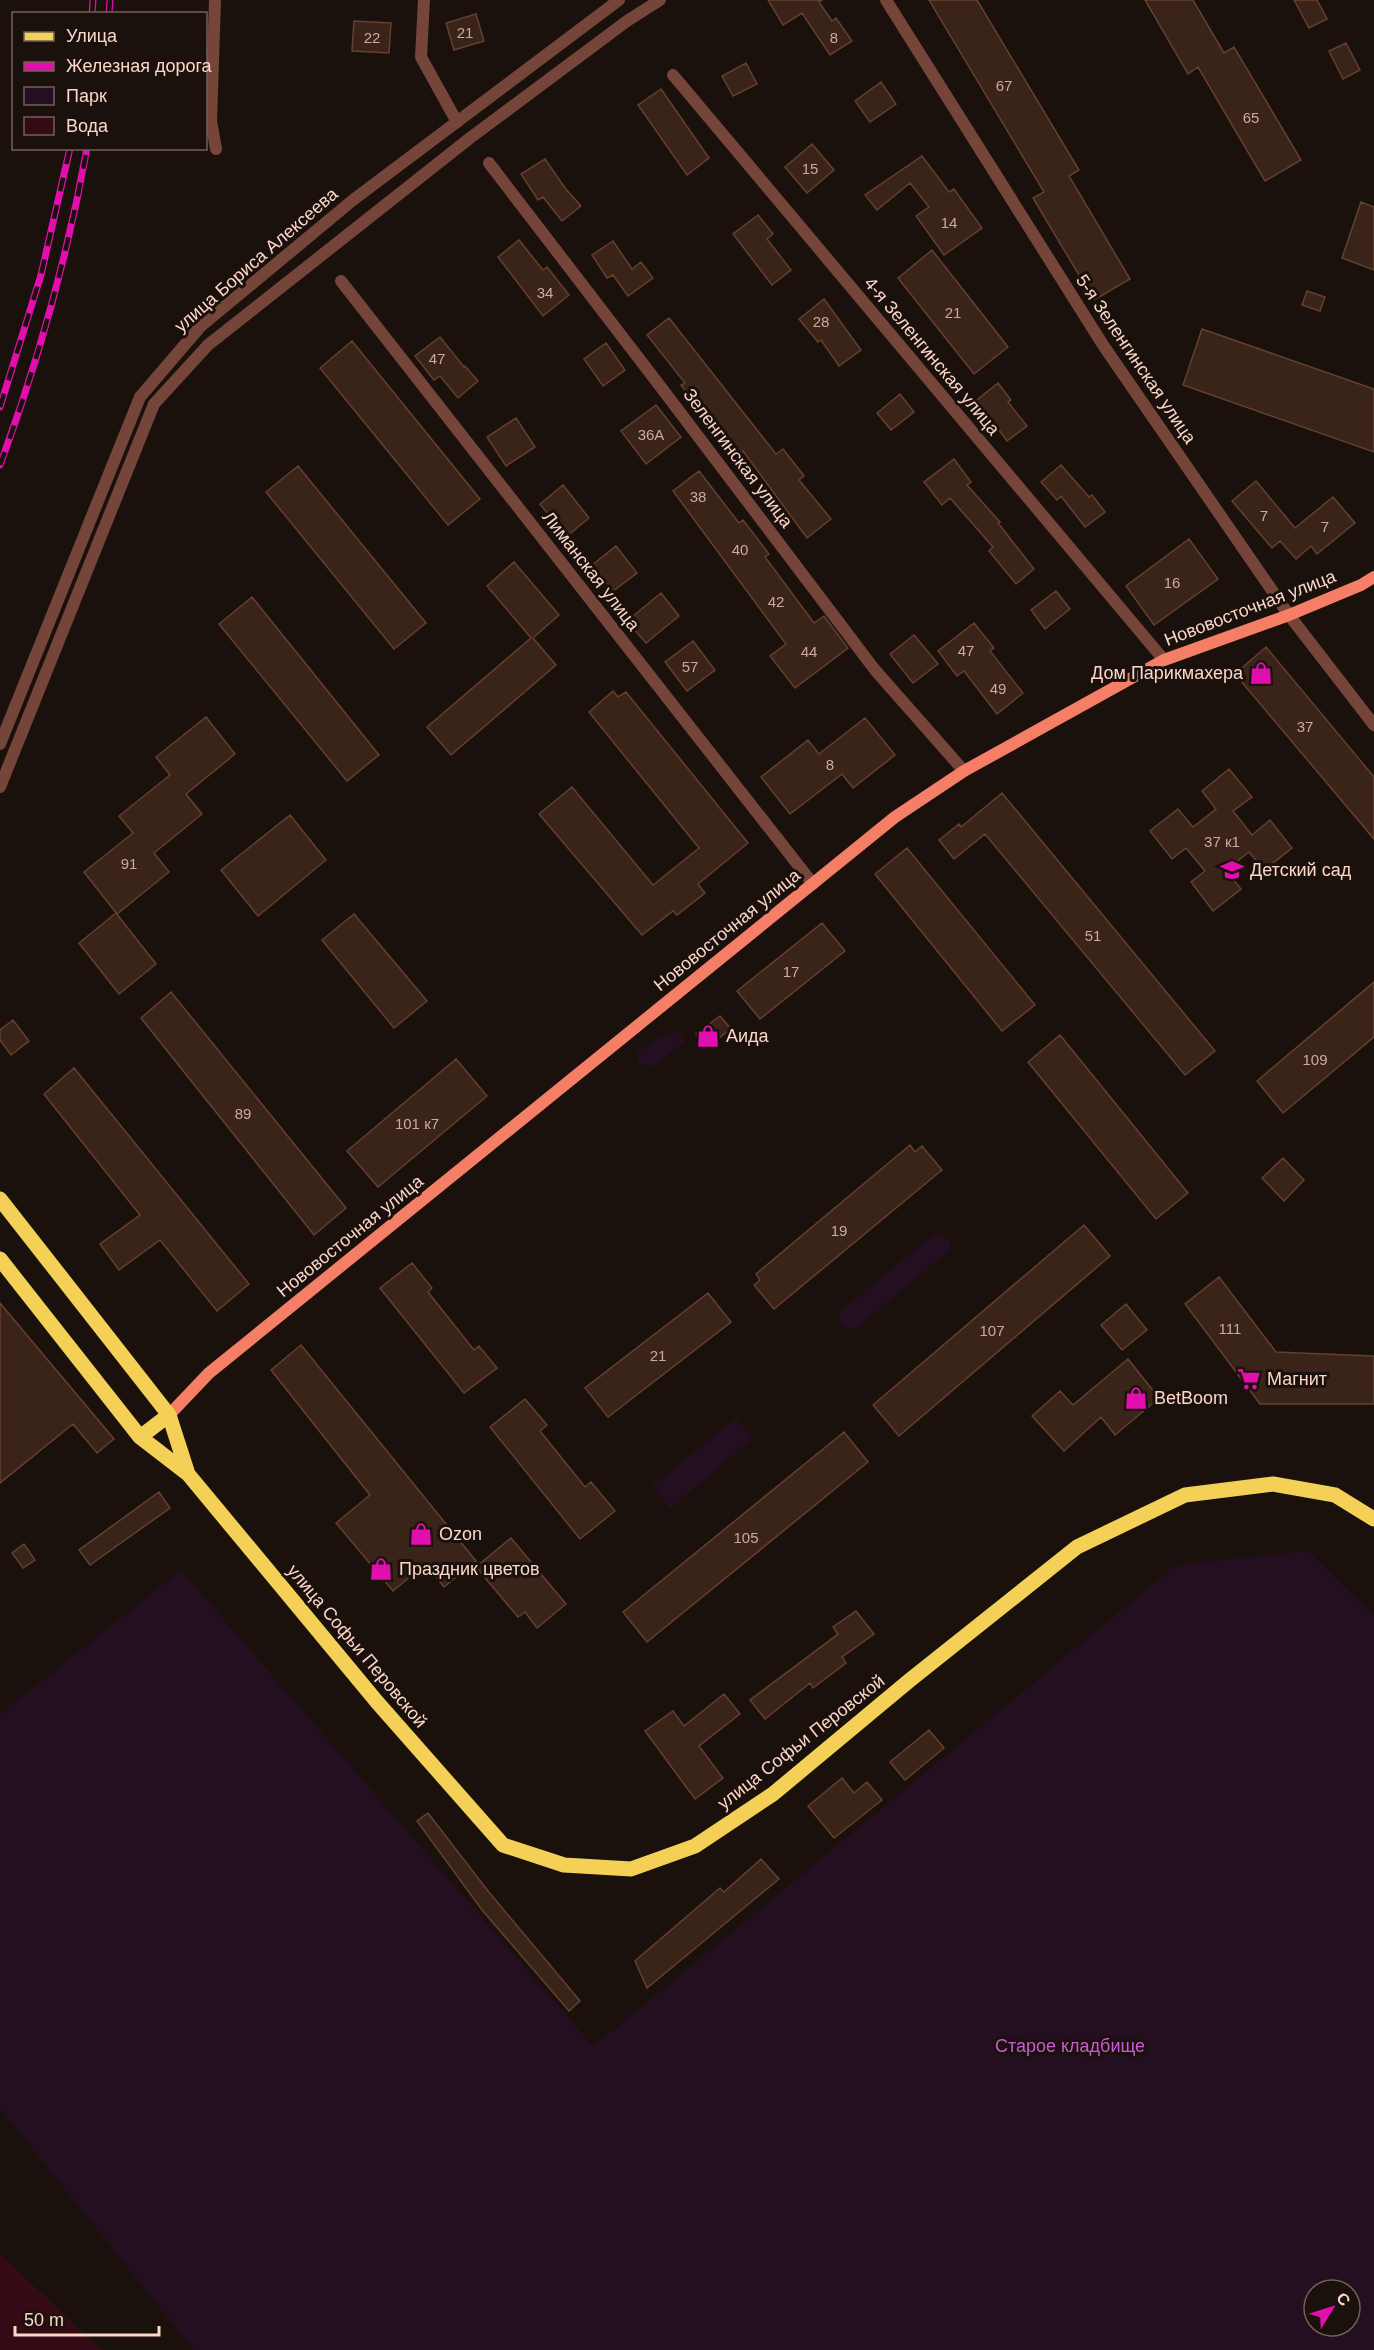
<svg xmlns="http://www.w3.org/2000/svg" width="1374" height="2350" font-family="Arial,sans-serif">
<style>
.green{fill:#240f21;fill-rule:evenodd}
.water{fill:#340b14}
.building{fill:#3a2419;stroke:#64402d;stroke-width:1.5}
.lines{fill:none;stroke-linecap:round;stroke-linejoin:round}
.minor{stroke:#76453a;stroke-width:12}
.tertiary{stroke:#76453a;stroke-width:12}
.secondary{stroke:#f57e66;stroke-width:12}
.primary{stroke:#f4d057;stroke-width:15}
.rail-casing{stroke:#e20eae;stroke-width:7}
.rail{stroke:#1a100c;stroke-width:4.5;stroke-dasharray:14;stroke-linecap:butt}
.labels{text-anchor:middle;dominant-baseline:central;stroke-width:6;stroke-linejoin:round;paint-order:stroke}
.number-label{font-size:15px;fill:#ccaa9c}
.street-label{font-size:18px;fill:#fcd6c8;stroke:#1a100c}
.poi-label{font-size:18px;fill:#fcd6c8;stroke:#1a100c;text-anchor:start}
.park-label{font-size:18px;fill:#c85bd5;stroke:#1a100c}
</style>
<rect width="100%" height="100%" fill="#1a100c"/>
<path class="green" d="M 676,1032 L 681,1033 L 685,1041 L 655,1066 L 639,1064 L 637,1053 L 653,1041 Z
M 941,1233 L 949,1240 L 949,1251 L 855,1329 C 843,1331 836,1322 840,1311 L 935,1234 Z
M 736,1418 L 753,1438 L 670,1509 L 652,1486 Z
M 1308,1551 L 1374,1616 L 1374,2350 L 194,2350 L 0,2108 L 0,1714 L 181,1570 L 592,2045 L 616,2028 L 1176,1565 ZM 1314,2290 L 1350,2290 L 1350,2326 L 1314,2326 Z"/>
<path class="water" d="M 0,2254 L 102,2350 L 0,2350 Z"/>
<path class="building" d="M 768,0 L 822,0 L 819,2 L 832,21 L 836,18 L 852,41 L 830,55 L 802,13 L 783,25 Z
M 929,0 L 977,0 L 1079,170 L 1069,176 L 1130,279 L 1094,300 L 1033,198 L 1044,192 Z
M 1145,0 L 1193,0 L 1224,53 L 1234,47 L 1301,160 L 1265,181 L 1198,67 L 1188,74 Z
M 1294,0 L 1317,0 L 1327,19 L 1309,28 Z
M 476,14 L 484,41 L 454,50 L 446,23 Z
M 354,21 L 391,23 L 389,53 L 352,51 Z
M 1346,43 L 1360,70 L 1343,79 L 1329,51 Z
M 746,63 L 757,84 L 733,96 L 722,76 Z
M 881,82 L 896,104 L 870,122 L 855,101 Z
M 661,89 L 709,158 L 687,175 L 638,105 Z
M 812,144 L 834,170 L 807,193 L 785,167 Z
M 922,156 L 949,192 L 954,189 L 982,228 L 944,255 L 916,216 L 929,207 L 910,183 L 877,210 L 865,195 Z
M 545,159 L 565,188 L 581,206 L 562,221 L 543,197 L 538,200 L 521,174 Z
M 1361,202 L 1374,207 L 1374,270 L 1342,258 Z
M 758,215 L 773,234 L 767,239 L 791,270 L 772,285 L 733,234 Z
M 519,240 L 543,270 L 547,267 L 569,295 L 543,316 L 498,257 Z
M 613,241 L 632,269 L 641,262 L 653,278 L 628,296 L 613,275 L 607,278 L 592,255 Z
M 932,250 L 1008,347 L 974,374 L 898,278 Z
M 1307,291 L 1325,297 L 1320,311 L 1302,305 Z
M 824,299 L 861,350 L 839,366 L 821,340 L 818,342 L 799,319 Z
M 669,318 L 776,454 L 783,449 L 804,476 L 799,480 L 831,519 L 807,538 L 743,451 L 738,455 L 703,409 L 700,411 L 681,385 L 685,383 L 647,335 Z
M 1202,329 L 1374,389 L 1374,452 L 1183,385 Z
M 440,337 L 464,367 L 465,366 L 478,381 L 458,398 L 440,376 L 434,380 L 415,356 Z
M 352,341 L 480,499 L 448,525 L 320,368 Z
M 606,343 L 625,370 L 603,386 L 584,359 Z
M 998,383 L 1011,400 L 1008,402 L 1027,426 L 1007,441 L 977,400 Z
M 900,394 L 914,412 L 891,430 L 877,413 Z
M 656,405 L 681,437 L 646,464 L 621,431 Z
M 516,418 L 535,447 L 506,466 L 487,437 Z
M 954,459 L 971,482 L 967,485 L 1000,522 L 998,523 L 1034,569 L 1016,584 L 989,551 L 993,547 L 950,498 L 942,505 L 924,482 Z
M 1061,465 L 1089,497 L 1092,495 L 1105,512 L 1085,527 L 1061,496 L 1057,500 L 1041,482 Z
M 298,466 L 426,623 L 394,649 L 266,492 Z
M 699,471 L 739,523 L 743,520 L 769,554 L 765,557 L 814,623 L 824,616 L 848,648 L 795,688 L 770,656 L 786,644 L 673,491 Z
M 1256,481 L 1295,528 L 1333,497 L 1355,523 L 1317,554 L 1311,546 L 1296,559 L 1280,541 L 1272,548 L 1232,501 Z
M 563,485 L 589,518 L 566,537 L 540,504 Z
M 1189,539 L 1218,579 L 1154,625 L 1126,586 Z
M 616,546 L 637,573 L 613,591 L 592,565 Z
M 514,562 L 559,615 L 533,638 L 556,665 L 451,755 L 427,727 L 531,638 L 487,586 Z
M 1056,591 L 1070,609 L 1045,629 L 1031,610 Z
M 661,593 L 679,616 L 646,643 L 627,621 Z
M 252,597 L 379,755 L 347,781 L 219,624 Z
M 974,623 L 994,648 L 990,651 L 1023,693 L 997,714 L 964,671 L 957,676 L 938,651 Z
M 914,635 L 938,664 L 913,683 L 890,654 Z
M 693,641 L 715,670 L 687,691 L 665,662 Z
M 1266,647 L 1374,777 L 1374,839 L 1235,674 Z
M 613,691 L 618,697 L 626,692 L 748,843 L 698,884 L 705,893 L 677,915 L 673,911 L 642,935 L 539,814 L 572,787 L 653,885 L 699,848 L 589,712 Z
M 206,717 L 235,754 L 186,794 L 202,814 L 154,853 L 169,872 L 117,914 L 84,872 L 133,833 L 119,816 L 170,775 L 156,757 Z
M 865,718 L 895,755 L 853,788 L 842,774 L 790,814 L 761,777 L 808,740 L 819,754 Z
M 1229,769 L 1252,797 L 1233,811 L 1252,835 L 1270,820 L 1292,848 L 1264,870 L 1249,852 L 1226,870 L 1241,889 L 1213,911 L 1191,882 L 1205,871 L 1186,848 L 1172,859 L 1150,831 L 1178,809 L 1193,827 L 1216,809 L 1202,791 Z
M 1002,793 L 1215,1051 L 1185,1075 L 985,834 L 954,859 L 939,840 L 959,824 L 961,827 Z
M 290,815 L 326,860 L 258,916 L 221,870 Z
M 907,848 L 1035,1005 L 1002,1031 L 875,874 Z
M 116,913 L 156,964 L 119,994 L 79,943 Z
M 354,914 L 427,1001 L 394,1028 L 322,940 Z
M 822,923 L 845,951 L 760,1019 L 737,991 Z
M 1374,982 L 1374,1037 L 1283,1113 L 1257,1081 Z
M 171,992 L 346,1208 L 314,1235 L 141,1018 Z
M 720,1016 L 731,1029 L 706,1048 L 696,1034 Z
M 13,1020 L 29,1041 L 11,1055 L 0,1040 L 0,1030 Z
M 1060,1035 L 1188,1193 L 1156,1219 L 1028,1062 Z
M 456,1059 L 487,1096 L 378,1187 L 347,1151 Z
M 74,1068 L 249,1284 L 217,1311 L 160,1240 L 119,1270 L 100,1244 L 140,1215 L 44,1094 Z
M 910,1145 L 915,1152 L 922,1146 L 942,1170 L 774,1309 L 754,1285 L 760,1280 L 756,1274 Z
M 1283,1158 L 1304,1180 L 1284,1201 L 1262,1178 Z
M 1084,1225 L 1110,1256 L 899,1436 L 873,1405 Z
M 412,1263 L 432,1288 L 428,1292 L 474,1350 L 479,1346 L 497,1368 L 464,1393 L 380,1288 Z
M 1219,1277 L 1276,1352 L 1374,1356 L 1374,1404 L 1260,1404 L 1185,1304 Z
M 708,1293 L 731,1322 L 608,1417 L 585,1388 Z
M 0,1303 L 114,1439 L 97,1453 L 73,1424 L 0,1483 Z
M 1126,1304 L 1147,1330 L 1122,1350 L 1101,1325 Z
M 301,1345 L 476,1561 L 444,1587 L 425,1564 L 393,1591 L 336,1523 L 370,1495 L 271,1370 Z
M 1128,1359 L 1159,1398 L 1115,1435 L 1101,1417 L 1064,1451 L 1032,1416 L 1060,1391 L 1073,1405 Z
M 525,1399 L 547,1425 L 540,1431 L 585,1487 L 591,1482 L 615,1511 L 580,1539 L 490,1427 Z
M 844,1432 L 868,1462 L 647,1642 L 623,1612 Z
M 159,1492 L 170,1508 L 90,1565 L 79,1550 Z
M 511,1538 L 566,1604 L 537,1628 L 525,1612 L 518,1617 L 476,1567 Z
M 24,1544 L 35,1560 L 23,1568 L 12,1553 Z
M 856,1611 L 874,1634 L 842,1657 L 846,1663 L 813,1688 L 810,1683 L 765,1719 L 750,1700 L 838,1634 L 833,1627 Z
M 724,1694 L 740,1714 L 699,1746 L 723,1778 L 695,1799 L 645,1731 L 673,1711 L 684,1726 Z
M 929,1730 L 944,1748 L 905,1780 L 890,1762 Z
M 842,1778 L 854,1793 L 867,1782 L 882,1800 L 834,1838 L 808,1806 Z
M 428,1813 L 488,1891 L 580,2001 L 569,2011 L 482,1910 L 417,1821 Z
M 761,1859 L 779,1879 L 647,1988 L 635,1961 L 720,1888 L 724,1892 Z"/>
<g class="lines">
<path class="minor" d="M 215,0 L 211,121 L 216,149
M 424,0 L 421,57 L 457,122
M 886,0 L 1103,345 L 1289,615 L 1374,725
M 673,75 L 1164,660
M 489,163 L 660,386 L 875,670 L 964,771
M 341,281 L 813,884"/>
<path class="tertiary" d="M 0,744 L 140,397 L 200,327 L 353,200 L 619,0
M 0,787 L 154,404 L 208,345 L 470,138 L 627,21 L 660,0"/>
<path class="secondary" d="M 169,1415 L 209,1373 L 895,817 L 964,771 L 1164,660 L 1289,615 L 1361,585 L 1374,577"/>
<path class="primary" d="M 0,1199 L 169,1415 L 188,1474
M 0,1259 L 140,1437 L 188,1474 L 377,1702 L 503,1845 L 564,1865 L 631,1869 L 695,1846 L 773,1794 L 910,1680 L 1077,1547 L 1185,1495 L 1273,1484 L 1335,1495 L 1374,1519
M 140,1437 L 169,1415"/>
<g class="rail-casing">
<path id="rail" d="M 92,14 L 93,0
M 109,14 L 110,0
M 0,407 L 41,275 L 70,148
M 0,465 C 37,365 68,254 87,148"/>
</g>
<use href="#rail" class="rail"/>
</g>
<defs>
<g id="shop-bare" transform="scale(1.8)"><path d="M-5-2.5h2.3a2.7 3.5 0 0 1 5.4 0H5L5.5 6h-11ZM-1.5-2.5h3a1.5 2.3 0 0 0-3 0Z" fill="#e20eae" stroke="#1a100c" stroke-width="2.5" paint-order="stroke"/></g>
<g id="school-bare" transform="scale(1.8)"><path d="M0-5L7-2L0 1L-7-2ZM-4 1L0 2.5L4 1V4Q0 6-4 4Z" fill="#e20eae" stroke="#1a100c" stroke-width="2.5" paint-order="stroke"/></g>
<g id="supermarket-bare" transform="scale(1.8)"><path d="M-6-5.5h2.5l.6 2H6L4.5 2H-2.5L-4.4-4H-6ZM-1.5 3.2a1.3 1.3 0 1 0 .1 0ZM3 3.2a1.3 1.3 0 1 0 .1 0Z" fill="#e20eae" stroke="#1a100c" stroke-width="2.5" paint-order="stroke"/></g>
</defs>
<g fill-rule="evenodd">
<use href="#shop-bare" x="1261" y="673"/>
<use href="#school-bare" x="1232" y="870"/>
<use href="#shop-bare" x="708" y="1036"/>
<use href="#supermarket-bare" x="1249" y="1379"/>
<use href="#shop-bare" x="1136" y="1398"/>
<use href="#shop-bare" x="421" y="1534"/>
<use href="#shop-bare" x="381" y="1569"/>
</g>
<g class="labels">
<g class="number-label">
<text x="465" y="32">21</text>
<text x="372" y="37">22</text>
<text x="834" y="37">8</text>
<text x="1004" y="85">67</text>
<text x="1251" y="117">65</text>
<text x="810" y="168">15</text>
<text x="949" y="222">14</text>
<text x="545" y="292">34</text>
<text x="953" y="312">21</text>
<text x="821" y="321">28</text>
<text x="437" y="358">47</text>
<text x="651" y="434">36А</text>
<text x="698" y="496">38</text>
<text x="1264" y="515">7</text>
<text x="1325" y="526">7</text>
<text x="740" y="549">40</text>
<text x="1172" y="582">16</text>
<text x="776" y="601">42</text>
<text x="966" y="650">47</text>
<text x="809" y="651">44</text>
<text x="690" y="666">57</text>
<text x="998" y="688">49</text>
<text x="1305" y="726">37</text>
<text x="830" y="764">8</text>
<text x="1222" y="841">37 к1</text>
<text x="129" y="863">91</text>
<text x="1093" y="935">51</text>
<text x="791" y="971">17</text>
<text x="1315" y="1059">109</text>
<text x="243" y="1113">89</text>
<text x="417" y="1123">101 к7</text>
<text x="839" y="1230">19</text>
<text x="1230" y="1328">111</text>
<text x="992" y="1330">107</text>
<text x="658" y="1355">21</text>
<text x="746" y="1537">105</text>
</g>
<g class="street-label">
<text transform="translate(256 260) rotate(-41)">улица Бориса Алексеева</text>
<text transform="translate(932 356) rotate(50)">4-я Зеленгинская улица</text>
<text transform="translate(1136 359) rotate(56)">5-я Зеленгинская улица</text>
<text transform="translate(738 458) rotate(53)">Зеленгинская улица</text>
<text transform="translate(591 571) rotate(52)">Лиманская улица</text>
<text transform="translate(1250 608) rotate(-21)">Нововосточная улица</text>
<text transform="translate(727 930) rotate(-39)">Нововосточная улица</text>
<text transform="translate(350 1236) rotate(-39)">Нововосточная улица</text>
<text transform="translate(357 1646) rotate(50)">улица Софьи Перовской</text>
<text transform="translate(801 1742) rotate(-38)">улица Софьи Перовской</text>
</g>
<g class="poi-label">
<text x="1243" y="673" text-anchor="end">Дом Парикмахера</text>
<text x="1250" y="870">Детский сад</text>
<text x="726" y="1036">Аида</text>
<text x="1267" y="1379">Магнит</text>
<text x="1154" y="1398">BetBoom</text>
<text x="439" y="1534">Ozon</text>
<text x="399" y="1569">Праздник цветов</text>
</g>
<g class="park-label">
<text x="1070" y="2046">Старое кладбище</text>
</g>
</g>
<rect x="12" y="12" width="195" height="138" fill="#1a100c" stroke="#745f57" stroke-width="1.5"/>
<rect x="24" y="32" width="30" height="9" fill="#f4d057" stroke="#745f57" stroke-width="1.5"/>
<text x="66" y="42" font-size="18" fill="#fcd6c8">Улица</text>
<rect x="24" y="62" width="30" height="9" fill="#e20eae" stroke="#745f57" stroke-width="1.5"/>
<text x="66" y="72" font-size="18" fill="#fcd6c8">Железная дорога</text>
<rect x="24" y="87" width="30" height="18" fill="#240f21" stroke="#745f57" stroke-width="1.5"/>
<text x="66" y="102" font-size="18" fill="#fcd6c8">Парк</text>
<rect x="24" y="117" width="30" height="18" fill="#340b14" stroke="#745f57" stroke-width="1.5"/>
<text x="66" y="132" font-size="18" fill="#fcd6c8">Вода</text>
<g transform="translate(1332 2308) rotate(52)"><circle r="28" fill="#1a100c" stroke="#745f57" stroke-width="1.5"/>
<path d="M0-4.5L10 22L0 15L-10 22Z" fill="#e20eae"/>
<text y="-9" font-size="16" font-weight="bold" text-anchor="middle" fill="#fcd6c8">С</text>
</g>
<path d="M15 2326v9h144v-9" fill="none" stroke="#fcd6c8" stroke-width="3"/>
<text x="24" y="2326" font-size="18" fill="#fcd6c8" stroke="#1a100c" stroke-width="4.5" paint-order="stroke">50 m</text>
</svg>
